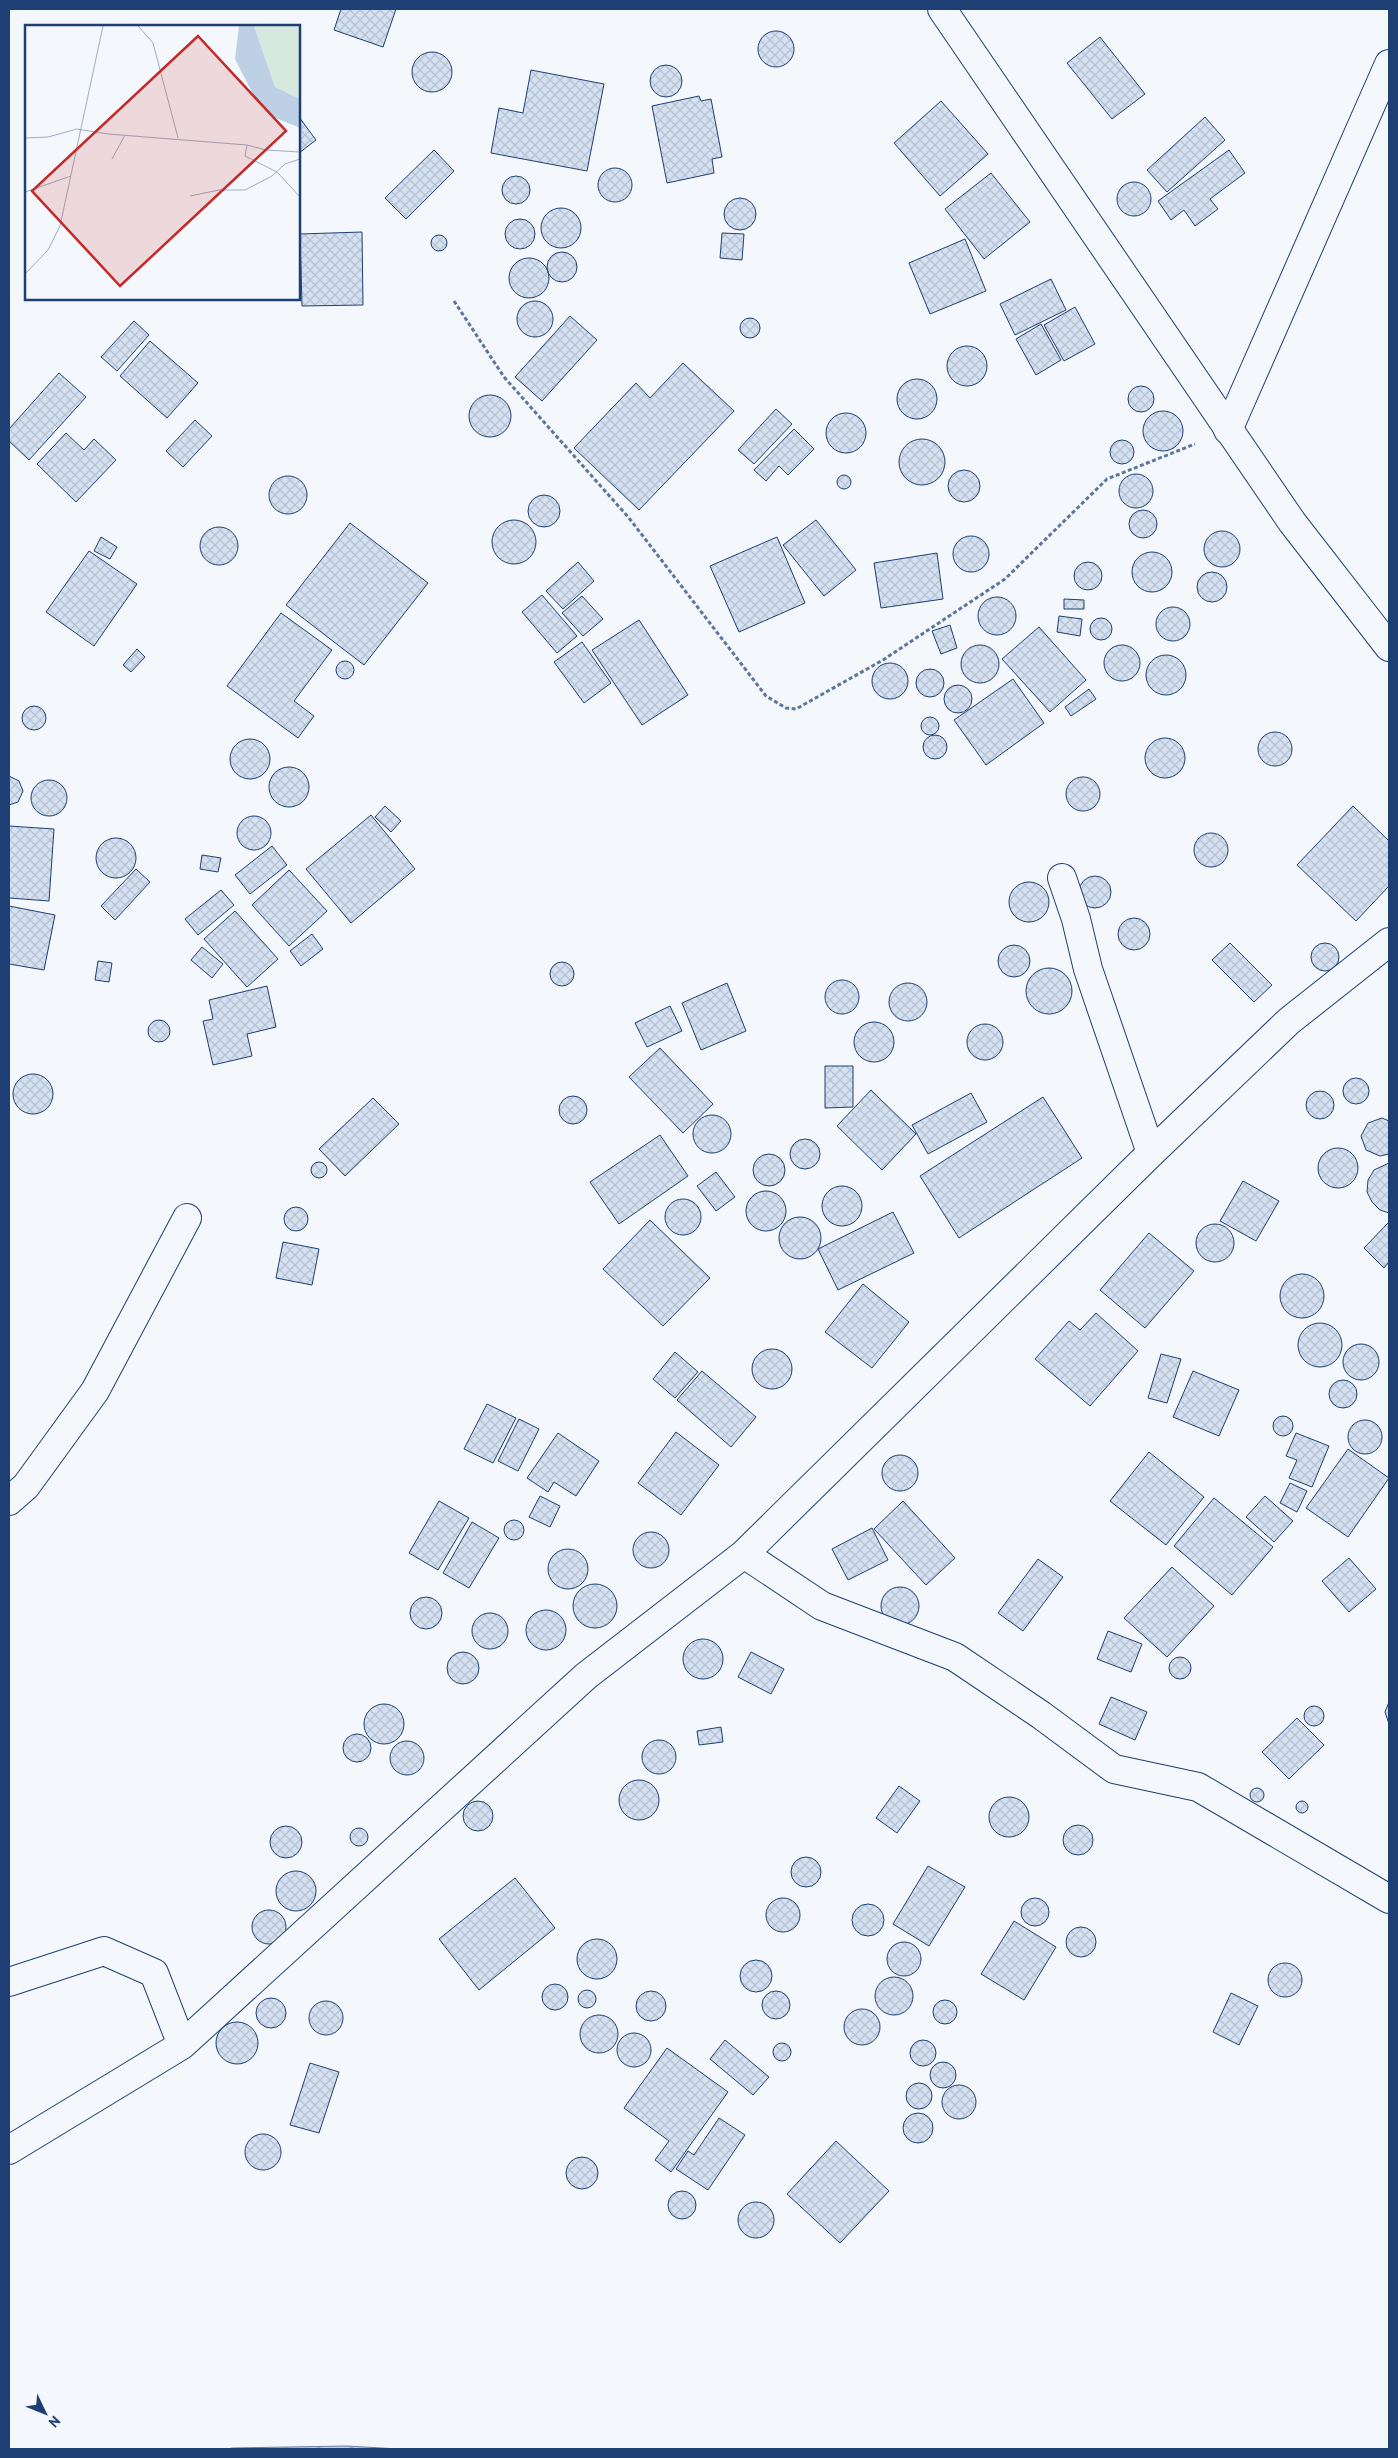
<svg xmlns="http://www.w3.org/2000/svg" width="1398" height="2458" font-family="'PT Sans',sans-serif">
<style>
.water{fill:url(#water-ripples);stroke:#687fa3}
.building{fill:url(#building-cross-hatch);stroke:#1d3f73}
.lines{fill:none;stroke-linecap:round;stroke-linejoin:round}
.minor-casing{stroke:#1d3f73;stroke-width:30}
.tertiary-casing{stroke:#1d3f73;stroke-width:30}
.path{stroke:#5e769c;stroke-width:3;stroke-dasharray:4 2.5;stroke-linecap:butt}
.minor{stroke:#f4f7fb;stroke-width:28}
.tertiary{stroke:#f4f7fb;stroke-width:28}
.inset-road{fill:none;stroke:#9eadc5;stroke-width:1}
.view{fill:#c62828;fill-opacity:0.15;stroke:#c62828;stroke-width:2.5}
.inset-edge{fill:none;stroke:#1d3f73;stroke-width:2.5}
</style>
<defs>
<pattern id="water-ripples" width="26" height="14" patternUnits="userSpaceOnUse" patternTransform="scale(1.25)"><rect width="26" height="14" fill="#bed0e5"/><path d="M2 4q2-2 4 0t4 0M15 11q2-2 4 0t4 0" fill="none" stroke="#9aaabe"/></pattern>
<pattern id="building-cross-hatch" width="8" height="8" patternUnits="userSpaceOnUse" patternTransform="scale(1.25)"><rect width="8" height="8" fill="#d5e0f0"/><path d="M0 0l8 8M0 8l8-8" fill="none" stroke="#b6c1d1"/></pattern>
</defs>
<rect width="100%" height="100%" fill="#f4f7fb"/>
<path class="water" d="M 347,2446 L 399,2449 L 228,2449 L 232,2448 Z"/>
<path class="building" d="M 341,9 L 396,9 L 383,47 L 334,30 Z
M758 49a18 18 0 1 1 36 0a18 18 0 1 1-36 0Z
M 1100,37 L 1145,94 L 1112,119 L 1067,63 Z
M412 72a20 20 0 1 1 40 0a20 20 0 1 1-40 0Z
M650 81a16 16 0 1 1 32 0a16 16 0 1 1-32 0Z
M 531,70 L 604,84 L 587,171 L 491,153 L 499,108 L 523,113 Z
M 699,96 L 701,101 L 711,99 L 722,157 L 712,159 L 714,173 L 667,183 L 652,106 Z
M 941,101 L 988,154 L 940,196 L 894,143 Z
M 299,117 L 316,140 L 299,153 Z
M 1205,117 L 1225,140 L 1167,192 L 1147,170 Z
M 434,150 L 454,171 L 406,219 L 385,198 Z
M 1229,150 L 1245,173 L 1210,199 L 1218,209 L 1195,226 L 1184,210 L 1171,220 L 1158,201 Z
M598 185a17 17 0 1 1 34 0a17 17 0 1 1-34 0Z
M 991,173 L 1030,222 L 984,259 L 945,209 Z
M502 190a14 14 0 1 1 28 0a14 14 0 1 1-28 0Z
M1117 199a17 17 0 1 1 34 0a17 17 0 1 1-34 0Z
M724 214a16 16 0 1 1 32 0a16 16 0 1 1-32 0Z
M541 228a20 20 0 1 1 40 0a20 20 0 1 1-40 0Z
M505 234a15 15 0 1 1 30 0a15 15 0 1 1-30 0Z
M 362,232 L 363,305 L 302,306 L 300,234 Z
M 722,233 L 744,234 L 742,260 L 720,258 Z
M431 243a8 8 0 1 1 16 0a8 8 0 1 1-16 0Z
M 965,239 L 986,291 L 930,314 L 909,263 Z
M547 267a15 15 0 1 1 30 0a15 15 0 1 1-30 0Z
M509 278a20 20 0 1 1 40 0a20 20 0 1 1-40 0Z
M 1051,279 L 1066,310 L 1015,335 L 1000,304 Z
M517 319a18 18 0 1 1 36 0a18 18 0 1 1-36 0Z
M 1075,307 L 1095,344 L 1064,361 L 1044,325 Z
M 570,316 L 597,340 L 542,401 L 515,377 Z
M740 328a10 10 0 1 1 20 0a10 10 0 1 1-20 0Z
M 134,321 L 149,335 L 117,371 L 101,357 Z
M 1041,324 L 1061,360 L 1036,375 L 1016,339 Z
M 150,341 L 198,383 L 167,418 L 120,376 Z
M947 366a20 20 0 1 1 40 0a20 20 0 1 1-40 0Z
M 683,363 L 734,411 L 639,510 L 574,448 L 636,383 L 650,398 Z
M 59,373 L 86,397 L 29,460 L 9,441 L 9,429 Z
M897 399a20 20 0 1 1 40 0a20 20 0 1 1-40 0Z
M1128 399a13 13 0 1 1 26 0a13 13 0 1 1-26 0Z
M469 416a21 21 0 1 1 42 0a21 21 0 1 1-42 0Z
M 776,409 L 792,424 L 754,464 L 738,450 Z
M1143 431a20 20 0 1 1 40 0a20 20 0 1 1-40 0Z
M826 433a20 20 0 1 1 40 0a20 20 0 1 1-40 0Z
M 195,420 L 212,436 L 183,467 L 166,451 Z
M 794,429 L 814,449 L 788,475 L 779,466 L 766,481 L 754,470 Z
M 66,433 L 84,450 L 94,439 L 116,460 L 76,502 L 37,464 Z
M899 462a23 23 0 1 1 46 0a23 23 0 1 1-46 0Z
M1110 452a12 12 0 1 1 24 0a12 12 0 1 1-24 0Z
M948 486a16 16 0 1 1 32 0a16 16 0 1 1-32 0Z
M1119 491a17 17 0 1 1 34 0a17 17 0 1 1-34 0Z
M837 482a7 7 0 1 1 14 0a7 7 0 1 1-14 0Z
M269 495a19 19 0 1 1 38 0a19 19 0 1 1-38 0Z
M528 511a16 16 0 1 1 32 0a16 16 0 1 1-32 0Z
M1129 524a14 14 0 1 1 28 0a14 14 0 1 1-28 0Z
M492 542a22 22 0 1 1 44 0a22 22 0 1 1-44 0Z
M 816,520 L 856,570 L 824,596 L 783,545 Z
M 350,523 L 428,583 L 364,665 L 286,605 Z
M200 546a19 19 0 1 1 38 0a19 19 0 1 1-38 0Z
M1204 549a18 18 0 1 1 36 0a18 18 0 1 1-36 0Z
M953 554a18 18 0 1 1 36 0a18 18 0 1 1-36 0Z
M 101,537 L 117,547 L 110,559 L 94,551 Z
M 777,537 L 805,603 L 739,632 L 710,566 Z
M 89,551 L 137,584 L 94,646 L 46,612 Z
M1132 572a20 20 0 1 1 40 0a20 20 0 1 1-40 0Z
M 937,553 L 943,599 L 881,608 L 874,563 Z
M1074 576a14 14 0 1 1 28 0a14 14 0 1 1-28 0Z
M 578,562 L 594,581 L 563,609 L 546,591 Z
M1197 587a15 15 0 1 1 30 0a15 15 0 1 1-30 0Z
M 542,595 L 577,636 L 557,653 L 522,612 Z
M 582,596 L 603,619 L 583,636 L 562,613 Z
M978 616a19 19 0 1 1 38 0a19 19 0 1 1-38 0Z
M 1064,599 L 1084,600 L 1084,609 L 1064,609 Z
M1156 624a17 17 0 1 1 34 0a17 17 0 1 1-34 0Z
M 281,613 L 332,650 L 294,701 L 314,716 L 298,738 L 227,686 Z
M 1059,616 L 1082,619 L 1080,636 L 1057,632 Z
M1090 629a11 11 0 1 1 22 0a11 11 0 1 1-22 0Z
M 639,620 L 688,695 L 642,725 L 592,650 Z
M 950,625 L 957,648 L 941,654 L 932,631 Z
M 1039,627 L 1086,680 L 1050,712 L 1002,659 Z
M 582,642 L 611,683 L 584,703 L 554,662 Z
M961 664a19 19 0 1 1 38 0a19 19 0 1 1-38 0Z
M1104 663a18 18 0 1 1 36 0a18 18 0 1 1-36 0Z
M 137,649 L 145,657 L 131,672 L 123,665 Z
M1146 675a20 20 0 1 1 40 0a20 20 0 1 1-40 0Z
M336 670a9 9 0 1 1 18 0a9 9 0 1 1-18 0Z
M872 681a18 18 0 1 1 36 0a18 18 0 1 1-36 0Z
M916 683a14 14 0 1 1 28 0a14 14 0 1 1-28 0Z
M 1013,679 L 1044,723 L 986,765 L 954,720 Z
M944 699a14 14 0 1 1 28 0a14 14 0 1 1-28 0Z
M 1089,689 L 1096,699 L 1071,716 L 1065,707 Z
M22 718a12 12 0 1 1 24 0a12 12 0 1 1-24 0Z
M921 726a9 9 0 1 1 18 0a9 9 0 1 1-18 0Z
M1258 749a17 17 0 1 1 34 0a17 17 0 1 1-34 0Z
M923 747a12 12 0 1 1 24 0a12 12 0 1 1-24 0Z
M1145 758a20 20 0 1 1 40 0a20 20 0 1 1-40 0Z
M230 759a20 20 0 1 1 40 0a20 20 0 1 1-40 0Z
M269 787a20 20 0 1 1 40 0a20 20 0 1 1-40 0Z
M 9,776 L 19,781 L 23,791 L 18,802 L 9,805 Z
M1066 794a17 17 0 1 1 34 0a17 17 0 1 1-34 0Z
M31 798a18 18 0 1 1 36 0a18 18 0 1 1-36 0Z
M 385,806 L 401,821 L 391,832 L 375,817 Z
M 1353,806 L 1389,841 L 1389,886 L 1356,921 L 1297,865 Z
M 371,815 L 415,869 L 351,923 L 306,869 Z
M237 833a17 17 0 1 1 34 0a17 17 0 1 1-34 0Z
M 9,826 L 54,829 L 49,901 L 9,898 Z
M1194 850a17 17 0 1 1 34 0a17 17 0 1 1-34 0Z
M96 858a20 20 0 1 1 40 0a20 20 0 1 1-40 0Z
M 272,846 L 287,865 L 250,894 L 235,875 Z
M 202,855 L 221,858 L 218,872 L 200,869 Z
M 136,869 L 150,882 L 115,920 L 101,906 Z
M 289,870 L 327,911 L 289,946 L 252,905 Z
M1079 892a16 16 0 1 1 32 0a16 16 0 1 1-32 0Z
M1009 902a20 20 0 1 1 40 0a20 20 0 1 1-40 0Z
M 221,890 L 234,905 L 198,935 L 185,919 Z
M 9,906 L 55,915 L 44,970 L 9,964 Z
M 235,911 L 278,959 L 247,987 L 204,939 Z
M1118 934a16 16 0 1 1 32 0a16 16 0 1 1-32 0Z
M 312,934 L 323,949 L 301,966 L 290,951 Z
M1311 957a14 14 0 1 1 28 0a14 14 0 1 1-28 0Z
M 1230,943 L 1272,985 L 1254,1002 L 1212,960 Z
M998 961a16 16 0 1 1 32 0a16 16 0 1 1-32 0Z
M 202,947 L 223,964 L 212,978 L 191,960 Z
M 98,961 L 112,963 L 109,982 L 95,980 Z
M550 974a12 12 0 1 1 24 0a12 12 0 1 1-24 0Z
M1026 991a23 23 0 1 1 46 0a23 23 0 1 1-46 0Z
M825 997a17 17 0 1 1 34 0a17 17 0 1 1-34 0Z
M889 1002a19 19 0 1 1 38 0a19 19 0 1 1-38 0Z
M 727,983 L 746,1031 L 701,1050 L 682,1003 Z
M 267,986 L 276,1027 L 247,1034 L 252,1056 L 213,1065 L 203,1021 L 213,1019 L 209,1000 Z
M 670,1006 L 682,1031 L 647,1047 L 635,1023 Z
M148 1031a11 11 0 1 1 22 0a11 11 0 1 1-22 0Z
M854 1042a20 20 0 1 1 40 0a20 20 0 1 1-40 0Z
M967 1042a18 18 0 1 1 36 0a18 18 0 1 1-36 0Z
M 660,1048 L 713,1104 L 683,1133 L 629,1077 Z
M 825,1066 L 853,1066 L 853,1107 L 825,1108 Z
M13 1094a20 20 0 1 1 40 0a20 20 0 1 1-40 0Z
M1343 1091a13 13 0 1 1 26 0a13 13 0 1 1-26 0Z
M 871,1090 L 916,1134 L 882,1170 L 837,1126 Z
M1306 1105a14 14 0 1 1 28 0a14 14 0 1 1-28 0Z
M 971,1093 L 987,1122 L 928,1154 L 912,1125 Z
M559 1110a14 14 0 1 1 28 0a14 14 0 1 1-28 0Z
M 1043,1097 L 1082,1158 L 959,1238 L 920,1176 Z
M 373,1098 L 399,1124 L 345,1176 L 319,1149 Z
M693 1134a19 19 0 1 1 38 0a19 19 0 1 1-38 0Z
M 1382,1118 L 1389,1121 L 1389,1154 L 1380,1156 L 1366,1150 L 1361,1136 L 1368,1123 Z
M 660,1135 L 688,1176 L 619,1224 L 590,1182 Z
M790 1154a15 15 0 1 1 30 0a15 15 0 1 1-30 0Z
M1318 1168a20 20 0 1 1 40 0a20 20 0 1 1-40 0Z
M753 1170a16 16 0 1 1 32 0a16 16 0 1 1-32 0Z
M311 1170a8 8 0 1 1 16 0a8 8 0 1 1-16 0Z
M 1389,1163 L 1389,1213 L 1380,1210 L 1372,1202 L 1367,1192 L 1368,1180 L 1374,1170 Z
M 716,1172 L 735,1197 L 716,1211 L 697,1186 Z
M 1243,1181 L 1279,1201 L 1256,1241 L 1220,1221 Z
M822 1206a20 20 0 1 1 40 0a20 20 0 1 1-40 0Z
M746 1211a20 20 0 1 1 40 0a20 20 0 1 1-40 0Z
M665 1217a18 18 0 1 1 36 0a18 18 0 1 1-36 0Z
M284 1219a12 12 0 1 1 24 0a12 12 0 1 1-24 0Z
M 893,1212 L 914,1253 L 838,1290 L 818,1249 Z
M779 1238a21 21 0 1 1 42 0a21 21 0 1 1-42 0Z
M 650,1220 L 710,1278 L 663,1326 L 603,1269 Z
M 1389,1222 L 1389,1262 L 1384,1268 L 1364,1248 Z
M1196 1243a19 19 0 1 1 38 0a19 19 0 1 1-38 0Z
M 1149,1233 L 1194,1271 L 1145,1328 L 1100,1290 Z
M 283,1242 L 319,1249 L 312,1285 L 276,1278 Z
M1280 1296a22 22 0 1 1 44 0a22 22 0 1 1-44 0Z
M 863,1284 L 909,1322 L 872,1368 L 825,1332 Z
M 1096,1313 L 1138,1351 L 1090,1406 L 1035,1359 L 1069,1321 L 1080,1330 Z
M1298 1345a22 22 0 1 1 44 0a22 22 0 1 1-44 0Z
M1343 1362a18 18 0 1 1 36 0a18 18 0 1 1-36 0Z
M752 1369a20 20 0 1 1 40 0a20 20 0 1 1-40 0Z
M 675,1352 L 698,1372 L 675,1398 L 653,1379 Z
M 1161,1354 L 1181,1359 L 1167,1403 L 1148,1398 Z
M 702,1371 L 756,1417 L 731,1447 L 677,1400 Z
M 1193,1371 L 1239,1390 L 1219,1436 L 1173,1417 Z
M1329 1394a14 14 0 1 1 28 0a14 14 0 1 1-28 0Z
M 487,1404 L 516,1418 L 493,1463 L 464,1449 Z
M1273 1426a10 10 0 1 1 20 0a10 10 0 1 1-20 0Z
M 519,1419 L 539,1429 L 518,1471 L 498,1461 Z
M1348 1437a17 17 0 1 1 34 0a17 17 0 1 1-34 0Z
M 676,1432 L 719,1465 L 681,1515 L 638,1483 Z
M 558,1433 L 599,1461 L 576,1496 L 554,1482 L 548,1492 L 527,1478 Z
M 1296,1433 L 1329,1446 L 1312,1487 L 1289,1478 L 1297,1460 L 1286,1456 Z
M 1348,1449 L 1389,1478 L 1348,1537 L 1306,1508 Z
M 1149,1452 L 1204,1497 L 1166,1545 L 1110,1501 Z
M882 1473a18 18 0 1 1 36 0a18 18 0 1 1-36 0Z
M 1290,1483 L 1307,1491 L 1297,1512 L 1280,1503 Z
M 540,1496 L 560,1506 L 550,1527 L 529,1517 Z
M 1265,1496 L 1293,1521 L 1274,1542 L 1246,1517 Z
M 1214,1498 L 1273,1547 L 1232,1595 L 1174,1546 Z
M 439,1501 L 469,1518 L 438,1570 L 409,1553 Z
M 903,1501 L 955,1558 L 926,1585 L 874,1529 Z
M504 1530a10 10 0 1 1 20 0a10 10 0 1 1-20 0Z
M 472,1522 L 499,1538 L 469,1588 L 443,1573 Z
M 872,1528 L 888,1560 L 848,1580 L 832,1549 Z
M633 1550a18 18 0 1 1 36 0a18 18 0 1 1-36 0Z
M548 1569a20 20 0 1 1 40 0a20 20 0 1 1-40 0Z
M 1349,1558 L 1376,1589 L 1349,1612 L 1322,1581 Z
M 1038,1559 L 1063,1577 L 1023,1631 L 998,1613 Z
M 1172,1567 L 1214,1606 L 1167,1657 L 1124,1618 Z
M573 1606a22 22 0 1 1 44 0a22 22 0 1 1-44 0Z
M881 1606a19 19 0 1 1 38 0a19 19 0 1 1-38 0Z
M410 1613a16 16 0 1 1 32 0a16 16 0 1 1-32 0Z
M526 1630a20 20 0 1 1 40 0a20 20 0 1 1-40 0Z
M472 1631a18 18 0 1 1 36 0a18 18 0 1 1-36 0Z
M 1108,1631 L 1142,1644 L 1131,1672 L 1097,1659 Z
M683 1659a20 20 0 1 1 40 0a20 20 0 1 1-40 0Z
M 751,1652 L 784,1669 L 771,1694 L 738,1677 Z
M447 1668a16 16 0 1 1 32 0a16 16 0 1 1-32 0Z
M1169 1668a11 11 0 1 1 22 0a11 11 0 1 1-22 0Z
M 1111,1697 L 1147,1712 L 1135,1740 L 1099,1724 Z
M 1389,1702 L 1389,1724 L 1385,1712 Z
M364 1724a20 20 0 1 1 40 0a20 20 0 1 1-40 0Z
M1304 1716a10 10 0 1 1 20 0a10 10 0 1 1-20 0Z
M 1297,1718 L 1324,1745 L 1289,1779 L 1262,1752 Z
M 721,1727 L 723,1742 L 699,1745 L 697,1731 Z
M343 1748a14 14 0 1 1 28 0a14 14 0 1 1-28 0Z
M642 1757a17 17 0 1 1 34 0a17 17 0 1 1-34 0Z
M390 1758a17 17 0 1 1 34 0a17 17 0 1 1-34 0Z
M619 1800a20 20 0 1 1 40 0a20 20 0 1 1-40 0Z
M 899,1786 L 920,1801 L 897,1833 L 876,1818 Z
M1250 1795a7 7 0 1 1 14 0a7 7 0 1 1-14 0Z
M989 1817a20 20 0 1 1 40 0a20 20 0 1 1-40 0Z
M1296 1807a6 6 0 1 1 12 0a6 6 0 1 1-12 0Z
M463 1816a15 15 0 1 1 30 0a15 15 0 1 1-30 0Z
M1063 1840a15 15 0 1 1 30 0a15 15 0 1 1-30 0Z
M270 1842a16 16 0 1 1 32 0a16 16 0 1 1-32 0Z
M350 1837a9 9 0 1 1 18 0a9 9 0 1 1-18 0Z
M791 1872a15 15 0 1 1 30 0a15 15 0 1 1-30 0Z
M 928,1866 L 965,1887 L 929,1946 L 893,1924 Z
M276 1891a20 20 0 1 1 40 0a20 20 0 1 1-40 0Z
M 515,1878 L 555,1928 L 479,1990 L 439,1939 Z
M766 1915a17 17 0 1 1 34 0a17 17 0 1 1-34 0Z
M1021 1912a14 14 0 1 1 28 0a14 14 0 1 1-28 0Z
M852 1920a16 16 0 1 1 32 0a16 16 0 1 1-32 0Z
M252 1927a17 17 0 1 1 34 0a17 17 0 1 1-34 0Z
M 1014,1921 L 1056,1947 L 1024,2000 L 981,1974 Z
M1066 1942a15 15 0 1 1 30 0a15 15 0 1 1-30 0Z
M577 1959a20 20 0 1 1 40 0a20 20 0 1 1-40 0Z
M887 1959a17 17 0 1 1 34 0a17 17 0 1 1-34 0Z
M740 1976a16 16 0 1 1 32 0a16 16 0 1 1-32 0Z
M1268 1980a17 17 0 1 1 34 0a17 17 0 1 1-34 0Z
M875 1996a19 19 0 1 1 38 0a19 19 0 1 1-38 0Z
M542 1997a13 13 0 1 1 26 0a13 13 0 1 1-26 0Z
M578 1999a9 9 0 1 1 18 0a9 9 0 1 1-18 0Z
M636 2006a15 15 0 1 1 30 0a15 15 0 1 1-30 0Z
M762 2005a14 14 0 1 1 28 0a14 14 0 1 1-28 0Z
M 1231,1993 L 1258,2006 L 1239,2045 L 1213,2032 Z
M256 2013a15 15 0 1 1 30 0a15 15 0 1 1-30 0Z
M933 2012a12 12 0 1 1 24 0a12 12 0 1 1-24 0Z
M309 2018a17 17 0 1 1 34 0a17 17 0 1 1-34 0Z
M844 2027a18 18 0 1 1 36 0a18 18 0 1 1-36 0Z
M580 2034a19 19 0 1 1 38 0a19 19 0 1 1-38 0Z
M216 2043a21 21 0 1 1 42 0a21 21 0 1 1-42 0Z
M617 2050a17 17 0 1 1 34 0a17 17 0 1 1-34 0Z
M910 2053a13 13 0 1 1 26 0a13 13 0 1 1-26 0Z
M 725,2040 L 769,2077 L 753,2095 L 710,2059 Z
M773 2052a9 9 0 1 1 18 0a9 9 0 1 1-18 0Z
M 667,2048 L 728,2092 L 671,2172 L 655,2160 L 669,2141 L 624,2108 Z
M930 2075a13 13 0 1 1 26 0a13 13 0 1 1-26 0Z
M 310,2063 L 339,2072 L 319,2133 L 290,2125 Z
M906 2096a13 13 0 1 1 26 0a13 13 0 1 1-26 0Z
M942 2102a17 17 0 1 1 34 0a17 17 0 1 1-34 0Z
M903 2128a15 15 0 1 1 30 0a15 15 0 1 1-30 0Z
M 719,2118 L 745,2135 L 708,2190 L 676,2169 L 688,2151 L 694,2155 Z
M245 2152a18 18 0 1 1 36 0a18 18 0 1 1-36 0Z
M 836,2141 L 889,2191 L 840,2243 L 787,2194 Z
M566 2173a16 16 0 1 1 32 0a16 16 0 1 1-32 0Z
M668 2205a14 14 0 1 1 28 0a14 14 0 1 1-28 0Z
M738 2220a18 18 0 1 1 36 0a18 18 0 1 1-36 0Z"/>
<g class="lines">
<g class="minor-casing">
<path id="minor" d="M 1228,430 L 1389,64
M 1062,878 L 1076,919 L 1088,969 L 1151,1153
M 9,1501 L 26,1486 L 95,1391 L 187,1218
M 744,1554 L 822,1606 L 955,1657 L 1041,1715 L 1114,1769 L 1198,1787 L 1389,1899
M 9,1982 L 104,1951 L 154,1973 L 182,2045 L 586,1676 L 744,1554 L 1151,1153 L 1289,1021 L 1389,942
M 9,2150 L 182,2045"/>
</g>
<g class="tertiary-casing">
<path id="tertiary" d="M 942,9 L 1292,522 L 1389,647"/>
</g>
<path class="path" d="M 454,301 L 504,377 L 629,518 L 766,696 L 786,708 L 796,709 L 883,660 L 1005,579 L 1107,479 L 1195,444"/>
<use href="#minor" class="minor"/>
<use href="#tertiary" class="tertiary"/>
</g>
<g transform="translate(25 25)">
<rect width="275" height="275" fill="#f4f7fb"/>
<path d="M 229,1 L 275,1 L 275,74 L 250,62 Z" fill="#d7e8df"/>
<path d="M 214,1 L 229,1 L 250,62 L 275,74 L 275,103 L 246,91 L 231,75 L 210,34 Z" fill="#bed0e5"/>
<path class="inset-road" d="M 113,1 L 128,18 L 153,113M 0,113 L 23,112 L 52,104 L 83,109 L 222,120 L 220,131 L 252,147 L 275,172M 222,120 L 241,125 L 275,127M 87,134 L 100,110M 0,167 L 46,151M 165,171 L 194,165 L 220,165 L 247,151 L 260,139 L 275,134M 0,249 L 23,225 L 35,201 L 78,1"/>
<path class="view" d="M 173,11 L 261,106 L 95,261 L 7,166 Z"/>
<rect width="275" height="275" class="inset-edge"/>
</g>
<rect width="1398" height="2458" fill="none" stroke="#1d3f73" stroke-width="20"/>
<g transform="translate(45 2413) rotate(133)" stroke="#f4f7fb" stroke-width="4" paint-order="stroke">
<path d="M0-4L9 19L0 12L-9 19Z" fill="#1d3f73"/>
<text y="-8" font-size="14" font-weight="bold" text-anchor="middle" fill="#1d3f73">N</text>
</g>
</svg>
